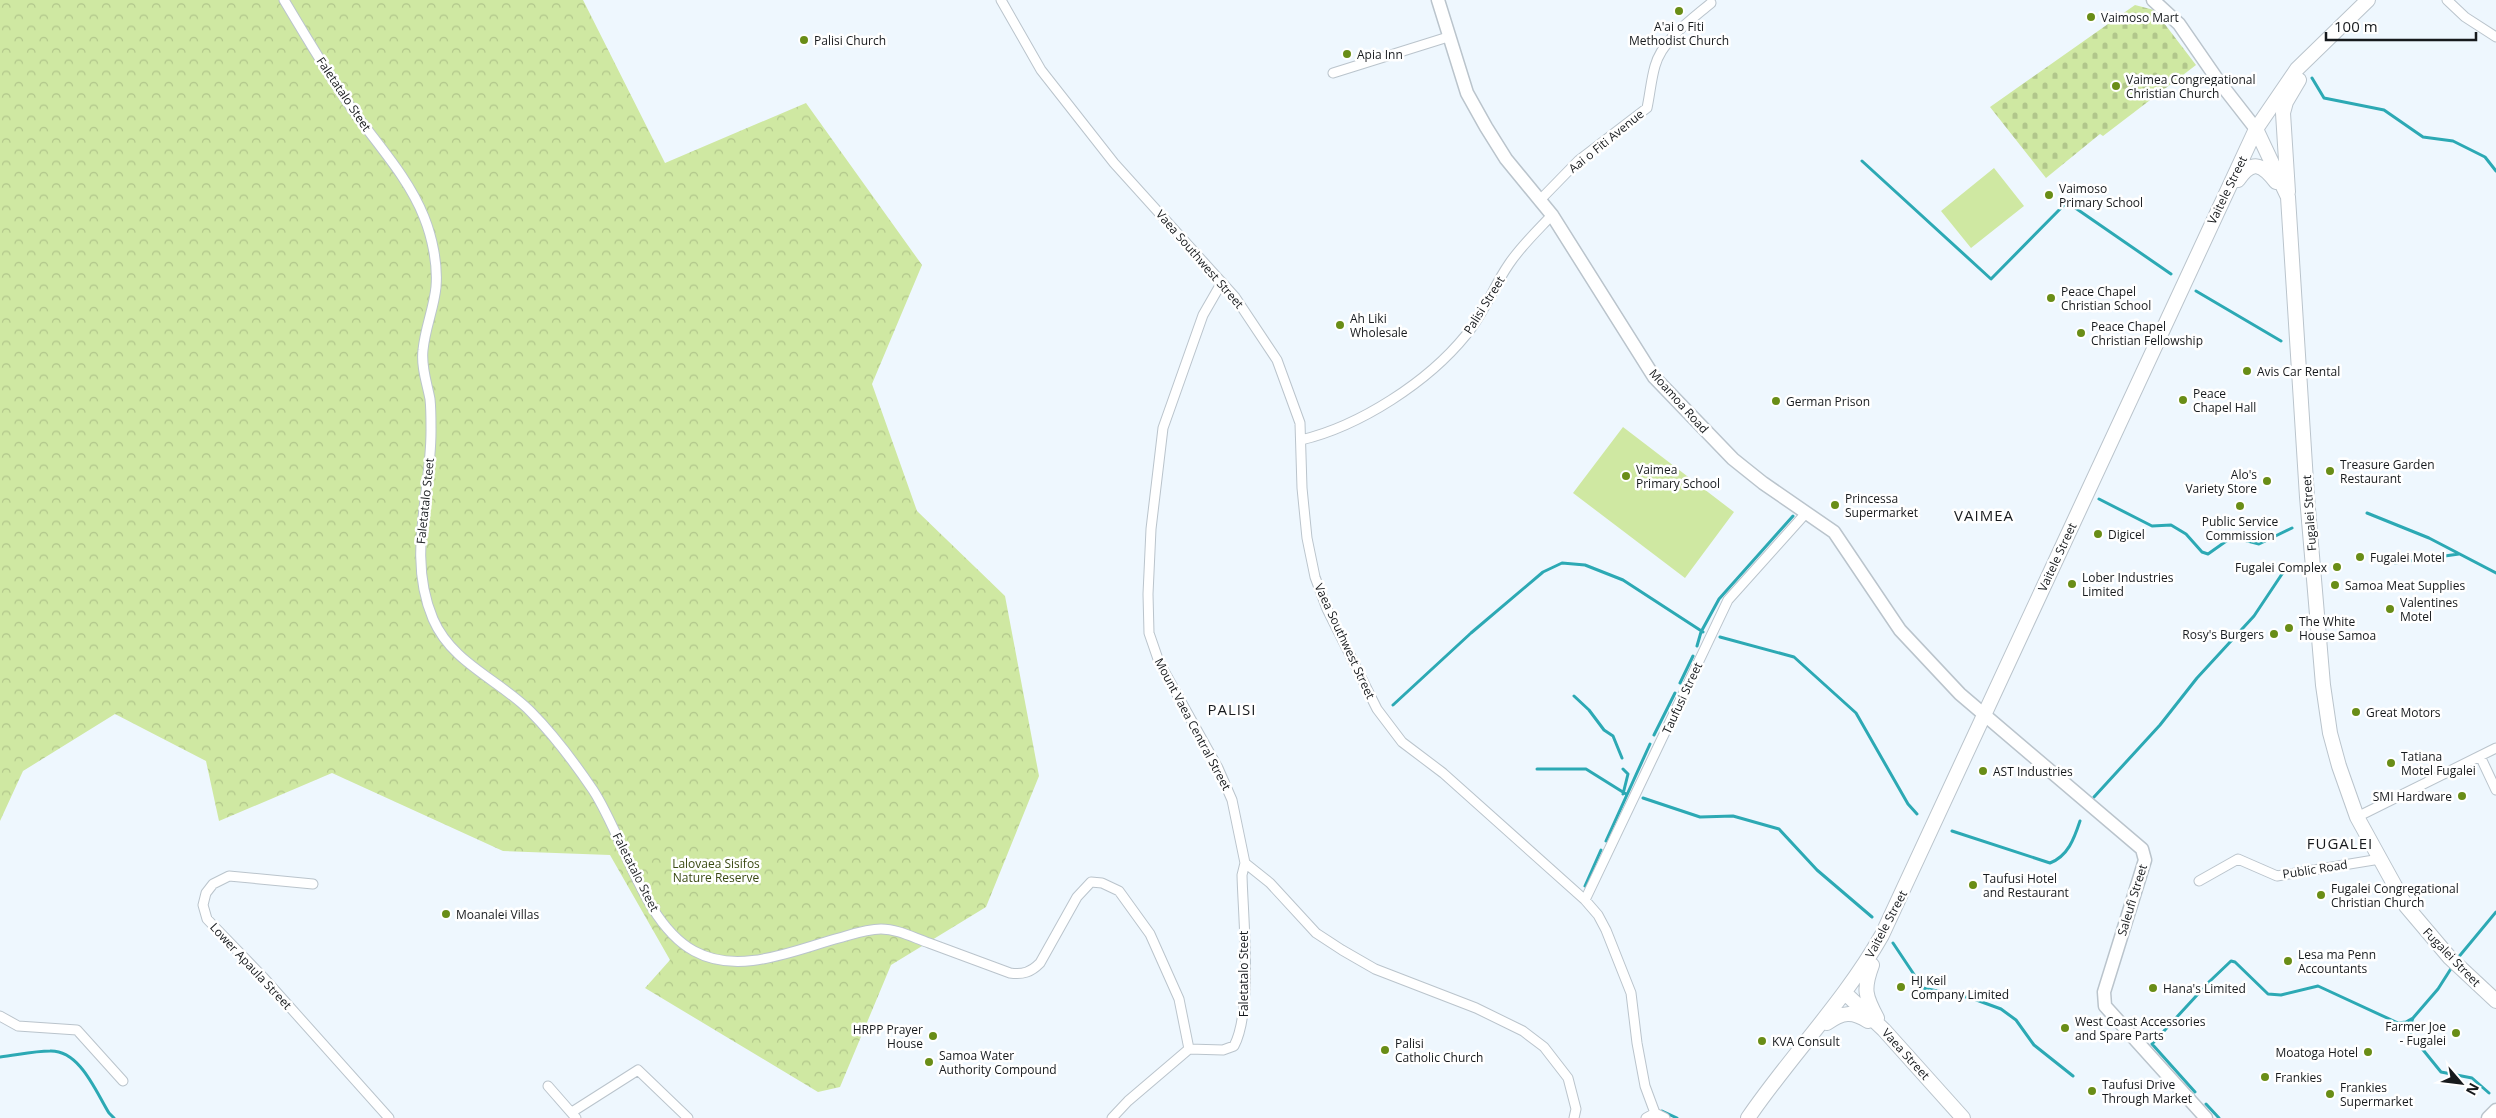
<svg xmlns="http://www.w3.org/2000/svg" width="2496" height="1118" font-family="'Open Sans',sans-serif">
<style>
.grass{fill:#cfe8a2}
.cemetery{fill:url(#cemetery-stones)}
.park{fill:url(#park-crowns)}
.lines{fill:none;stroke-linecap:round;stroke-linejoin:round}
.stream{stroke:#2ca9b4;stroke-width:3}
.street-casing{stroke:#bac4cc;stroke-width:11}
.secondary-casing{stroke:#bac4cc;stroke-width:15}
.primary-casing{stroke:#bac4cc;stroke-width:16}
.street{stroke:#fff;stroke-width:9}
.secondary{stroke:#fff;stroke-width:12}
.primary{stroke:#fff;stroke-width:14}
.poi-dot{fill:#698d16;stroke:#fff;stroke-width:2}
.labels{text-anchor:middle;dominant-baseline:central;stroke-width:5;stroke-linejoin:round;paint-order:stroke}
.poi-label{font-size:12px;fill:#171a1d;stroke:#fff;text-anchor:start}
.street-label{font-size:12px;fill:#171a1d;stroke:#fff}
.park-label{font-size:12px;fill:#3a4a13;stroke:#fff}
.quarter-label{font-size:15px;letter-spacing:1px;fill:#171a1d;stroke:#fff}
</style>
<defs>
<pattern id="cemetery-stones" width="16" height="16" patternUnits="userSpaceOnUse" patternTransform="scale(1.25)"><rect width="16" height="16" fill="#cfe8a2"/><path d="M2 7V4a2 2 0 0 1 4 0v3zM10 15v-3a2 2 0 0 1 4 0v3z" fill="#b1c68b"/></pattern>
<pattern id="park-crowns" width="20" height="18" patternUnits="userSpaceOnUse" patternTransform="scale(1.25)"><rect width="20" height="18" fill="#cfe8a2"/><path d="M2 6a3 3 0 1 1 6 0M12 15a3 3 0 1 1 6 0" fill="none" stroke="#b1c68b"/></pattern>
</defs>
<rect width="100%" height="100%" fill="#eef7fe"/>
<path class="grass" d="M 1994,168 L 2024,206 L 1971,248 L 1941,211 Z
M 1623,427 L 1734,512 L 1685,578 L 1573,493 Z"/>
<path class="cemetery" d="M 2135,5 L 2154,10 L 2196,65 L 2103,136 L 2100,134 L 2046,178 L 1990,107 Z"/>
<path class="park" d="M 0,0 L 583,0 L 665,163 L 806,103 L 922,265 L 872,384 L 917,511 L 1005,596 L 1039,776 L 986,907 L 891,965 L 840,1087 L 818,1092 L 645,988 L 670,960 L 610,855 L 503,851 L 332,773 L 219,821 L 206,761 L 115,714 L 23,771 L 0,821 Z"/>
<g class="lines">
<path class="stream" d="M 2312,78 L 2324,98 L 2384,110 L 2423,137 L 2453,141 L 2485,157 L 2496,171
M 1862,161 L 1991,279 L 2064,205 L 2071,205 L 2171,274
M 2196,291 L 2281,341
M 2099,499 L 2152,526 L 2171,525 L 2186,534 L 2202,552 L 2208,554 L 2232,537 L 2259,544 L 2292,528
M 2367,513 L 2429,538 L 2496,573
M 2395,563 L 2459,554
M 1720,637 L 1794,657 L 1856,713 L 1908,804 L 1917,814
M 1697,646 L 1701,632 L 1719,599 L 1793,516
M 1680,683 L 1693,656
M 1574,696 L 1589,710 L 1604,730 L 1613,736 L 1622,758
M 1393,705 L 1471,633 L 1543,572 L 1562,563 L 1585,565 L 1623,580 L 1703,632
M 1654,735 L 1675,693
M 1537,769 L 1586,769 L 1626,794
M 1623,794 L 1628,774 L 1623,769
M 2094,797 L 2160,725 L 2197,678 L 2254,616 L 2286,568 L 2304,566
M 1643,798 L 1700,817 L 1733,816 L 1779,829 L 1817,870 L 1872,917
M 1952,831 L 2050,863 C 2068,856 2074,839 2080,821
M 1606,841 L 1650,744
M 1585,886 L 1601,850
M 1893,943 L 1923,988 L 1971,998 L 2001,1009 L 2016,1020 L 2034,1045 L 2073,1076
M 2457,959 L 2496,912
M 2452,967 L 2438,989 L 2413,1018 L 2410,1026 L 2411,1035 L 2441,1072 L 2472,1078 L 2489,1093
M 0,1057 C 17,1055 34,1051 50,1051 C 80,1050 96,1092 109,1113 L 114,1118
M 2195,1092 L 2152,1044 L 2210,981 L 2231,961 L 2235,962 L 2268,994 L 2281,995 L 2318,986 L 2398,1023 L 2406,1022 L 2413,1018
M 2206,1104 L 2219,1118
M 1662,1111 L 1677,1118"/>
<g class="street-casing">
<path id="street" d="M 284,0 C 306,37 328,74 352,109 C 377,144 408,177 424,217 C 432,237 438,264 436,287 C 434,308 425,328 423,350 C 421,367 427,383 430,399 C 431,408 431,418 431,428 C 432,493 406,555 433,619 C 452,663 498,679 530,711 C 554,735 574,762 593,790 C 624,837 643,923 694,951 C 739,976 794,950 839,938 C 853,934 867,929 881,929 C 898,929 914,938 929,943 C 956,953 983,963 1010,973 C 1023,975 1031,972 1040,963 L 1077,897 L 1091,882 L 1102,883 L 1119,891 L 1150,934 L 1179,999 L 1189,1049 L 1223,1050 L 1234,1046 C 1253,1010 1243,918 1242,875 L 1245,863
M 1001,0 L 1041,70 L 1114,163 L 1235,297 L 1277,360 L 1300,423 L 1302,488 L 1307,538 L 1315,577 L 1327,609 L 1377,709 L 1402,742 L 1443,773 L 1585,900 L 1598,915 L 1606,930 L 1631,993 L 1637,1043 L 1645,1086 L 1655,1113 L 1665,1118
M 2447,0 L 2465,17 L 2496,37
M 1333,73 L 1448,37
M 1539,201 L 1579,160 L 1647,108 C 1650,94 1651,80 1655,66 C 1662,40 1691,20 1711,3
M 1222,282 L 1203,315 L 1163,428 L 1151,529 L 1148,594 L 1149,633 L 1159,662 L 1218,768 L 1232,800 L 1245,863 L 1270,883 L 1316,933 L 1342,950 L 1375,969 L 1476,1008 L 1523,1031 L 1544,1047 L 1568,1078 L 1576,1109 L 1574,1118
M 1301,440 C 1360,426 1428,382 1466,335 C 1484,314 1493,287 1509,264 C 1521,246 1537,231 1552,215
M 2480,756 L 2496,790
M 2357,817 L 2496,748
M 2199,881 L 2238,859 L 2277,876 L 2380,859
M 313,884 L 229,876 L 213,884 L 206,893 L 203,905 L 207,919 L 263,977 L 389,1118
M 1585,900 L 1728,600 L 1806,513
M 0,1016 L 18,1026 L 77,1030 L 123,1081
M 548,1086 L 576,1118
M 572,1112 L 638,1070 L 688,1118
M 1112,1118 L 1128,1101 L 1189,1049
M 1646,1118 L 1655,1113"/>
</g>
<g class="secondary-casing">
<path id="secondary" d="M 1438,0 L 1467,93 L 1486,127 L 1506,159 L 1552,215 L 1654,377 L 1733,459 L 1763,483 L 1834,532 L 1900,630 L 1960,694 L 2142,849 L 2145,860 L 2104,992 L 2105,1006 L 2206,1118
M 2153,0 L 2179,24 L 2217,79 L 2256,129
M 2488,1118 L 2496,1110"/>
</g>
<g class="primary-casing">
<path id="primary" d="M 2256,129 L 2288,197 L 2307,497 L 2323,685 L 2330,733 L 2339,766 L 2357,817 L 2406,906 L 2450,958 L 2496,1001
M 2238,180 C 2252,160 2261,163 2276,182
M 2288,192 L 2283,113 L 2286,102 L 2299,80
M 1872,965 C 1863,989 1865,996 1877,1018
M 1845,993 L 1884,1030 L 1963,1118
M 1827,1023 C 1843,1012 1852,1011 1868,1021
M 1748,1118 C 1791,1055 1844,1002 1882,935 L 2256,129 L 2297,69 L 2368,0"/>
</g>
<use href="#street" class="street"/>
<use href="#secondary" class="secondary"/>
<use href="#primary" class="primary"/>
</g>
<g class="poi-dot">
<circle cx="1679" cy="11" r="5"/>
<circle cx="2091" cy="17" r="5"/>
<circle cx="804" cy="40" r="5"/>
<circle cx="1347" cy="54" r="5"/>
<circle cx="2116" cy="86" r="5"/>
<circle cx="2049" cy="195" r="5"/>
<circle cx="2051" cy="298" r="5"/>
<circle cx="1340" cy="325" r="5"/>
<circle cx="2081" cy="333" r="5"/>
<circle cx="2247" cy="371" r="5"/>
<circle cx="2183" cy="400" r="5"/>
<circle cx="1776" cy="401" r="5"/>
<circle cx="2330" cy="471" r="5"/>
<circle cx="1626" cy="476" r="5"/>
<circle cx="2267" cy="481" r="5"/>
<circle cx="1835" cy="505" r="5"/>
<circle cx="2240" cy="506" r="5"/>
<circle cx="2098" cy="534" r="5"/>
<circle cx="2360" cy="557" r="5"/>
<circle cx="2337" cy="567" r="5"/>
<circle cx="2072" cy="584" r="5"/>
<circle cx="2335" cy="585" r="5"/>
<circle cx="2390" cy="609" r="5"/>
<circle cx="2289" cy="628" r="5"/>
<circle cx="2274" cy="634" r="5"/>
<circle cx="2356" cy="712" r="5"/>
<circle cx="2391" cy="763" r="5"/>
<circle cx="1983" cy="771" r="5"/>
<circle cx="2462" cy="796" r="5"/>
<circle cx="1973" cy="885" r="5"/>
<circle cx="2321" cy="895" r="5"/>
<circle cx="446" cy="914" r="5"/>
<circle cx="2288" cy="961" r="5"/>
<circle cx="1901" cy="987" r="5"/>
<circle cx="2153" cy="988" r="5"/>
<circle cx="2065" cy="1028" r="5"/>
<circle cx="2456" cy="1033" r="5"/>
<circle cx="933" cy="1036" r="5"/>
<circle cx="1762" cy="1041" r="5"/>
<circle cx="1385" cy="1050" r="5"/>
<circle cx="2368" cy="1052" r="5"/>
<circle cx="929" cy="1062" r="5"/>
<circle cx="2265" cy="1077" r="5"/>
<circle cx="2092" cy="1091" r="5"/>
<circle cx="2330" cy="1094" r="5"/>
</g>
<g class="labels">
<g class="poi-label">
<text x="2101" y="17">Vaimoso Mart</text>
<text x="1679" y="26" text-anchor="middle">A'ai o Fiti<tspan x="1679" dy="14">Methodist Church</tspan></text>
<text x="814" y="40">Palisi Church</text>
<text x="1357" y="54">Apia Inn</text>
<text x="2126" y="79">Vaimea Congregational<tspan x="2126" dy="14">Christian Church</tspan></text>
<text x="2059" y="188">Vaimoso<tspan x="2059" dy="14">Primary School</tspan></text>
<text x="2061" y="291">Peace Chapel<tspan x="2061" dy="14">Christian School</tspan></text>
<text x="1350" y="318">Ah Liki<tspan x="1350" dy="14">Wholesale</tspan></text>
<text x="2091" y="326">Peace Chapel<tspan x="2091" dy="14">Christian Fellowship</tspan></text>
<text x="2257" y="371">Avis Car Rental</text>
<text x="2193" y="393">Peace<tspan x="2193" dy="14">Chapel Hall</tspan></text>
<text x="1786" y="401">German Prison</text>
<text x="2340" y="464">Treasure Garden<tspan x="2340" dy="14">Restaurant</tspan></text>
<text x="1636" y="469">Vaimea<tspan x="1636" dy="14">Primary School</tspan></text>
<text x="2257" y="474" text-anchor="end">Alo's<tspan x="2257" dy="14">Variety Store</tspan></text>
<text x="1845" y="498">Princessa<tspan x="1845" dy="14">Supermarket</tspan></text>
<text x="2240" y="521" text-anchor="middle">Public Service<tspan x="2240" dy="14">Commission</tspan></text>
<text x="2108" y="534">Digicel</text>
<text x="2370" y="557">Fugalei Motel</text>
<text x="2327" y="567" text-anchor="end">Fugalei Complex</text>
<text x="2082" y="577">Lober Industries<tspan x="2082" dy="14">Limited</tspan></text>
<text x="2345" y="585">Samoa Meat Supplies</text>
<text x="2400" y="602">Valentines<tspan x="2400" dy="14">Motel</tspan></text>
<text x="2299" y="621">The White<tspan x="2299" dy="14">House Samoa</tspan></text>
<text x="2264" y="634" text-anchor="end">Rosy's Burgers</text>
<text x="2366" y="712">Great Motors</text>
<text x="2401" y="756">Tatiana<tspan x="2401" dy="14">Motel Fugalei</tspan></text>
<text x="1993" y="771">AST Industries</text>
<text x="2452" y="796" text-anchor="end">SMI Hardware</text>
<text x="1983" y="878">Taufusi Hotel<tspan x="1983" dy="14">and Restaurant</tspan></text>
<text x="2331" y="888">Fugalei Congregational<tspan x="2331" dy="14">Christian Church</tspan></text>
<text x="456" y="914">Moanalei Villas</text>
<text x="2298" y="954">Lesa ma Penn<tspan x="2298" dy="14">Accountants</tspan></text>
<text x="1911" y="980">HJ Keil<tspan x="1911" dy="14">Company Limited</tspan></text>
<text x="2163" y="988">Hana's Limited</text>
<text x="2075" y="1021">West Coast Accessories<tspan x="2075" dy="14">and Spare Parts</tspan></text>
<text x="2446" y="1026" text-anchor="end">Farmer Joe<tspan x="2446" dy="14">- Fugalei</tspan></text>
<text x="923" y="1029" text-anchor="end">HRPP Prayer<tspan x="923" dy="14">House</tspan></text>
<text x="1772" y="1041">KVA Consult</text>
<text x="1395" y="1043">Palisi<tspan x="1395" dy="14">Catholic Church</tspan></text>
<text x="2358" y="1052" text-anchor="end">Moatoga Hotel</text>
<text x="939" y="1055">Samoa Water<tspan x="939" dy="14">Authority Compound</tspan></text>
<text x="2275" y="1077">Frankies</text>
<text x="2102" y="1084">Taufusi Drive<tspan x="2102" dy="14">Through Market</tspan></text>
<text x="2340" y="1087">Frankies<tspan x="2340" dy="14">Supermarket</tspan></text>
</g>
<g class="street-label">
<text transform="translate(344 94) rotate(56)">Faletatalo Steet</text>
<text transform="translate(1606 141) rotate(-39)">Aai o Fiti Avenue</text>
<text transform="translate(2227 190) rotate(-64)">Vaitele Street</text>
<text transform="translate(1200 259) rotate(49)">Vaea Southwest Street</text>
<text transform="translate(1484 305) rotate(-58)">Palisi Street</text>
<text transform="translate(1679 401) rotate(48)">Moamoa Road</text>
<text transform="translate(425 501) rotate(-84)">Faletatalo Steet</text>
<text transform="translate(2309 513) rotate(-94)">Fugalei Street</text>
<text transform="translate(2057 557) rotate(-65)">Vaitele Street</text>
<text transform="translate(1345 641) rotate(65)">Vaea Southwest Street</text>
<text transform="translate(1682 698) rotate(-65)">Taufusi Street</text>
<text transform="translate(1193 724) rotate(62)">Mount Vaea Central Street</text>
<text transform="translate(2315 869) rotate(-9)">Public Road</text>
<text transform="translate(636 872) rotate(63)">Faletatalo Steet</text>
<text transform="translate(2132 900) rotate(-73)">Saleufi Street</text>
<text transform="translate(1886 924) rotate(-62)">Vaitele Street</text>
<text transform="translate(2452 957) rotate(46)">Fugalei Street</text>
<text transform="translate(251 966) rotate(47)">Lower Apaula Street</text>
<text transform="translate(1243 974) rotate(-90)">Faletatalo Steet</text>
<text transform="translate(1906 1054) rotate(48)">Vaea Street</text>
</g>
<g class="park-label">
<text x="716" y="863">Lalovaea Sisifos<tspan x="716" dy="14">Nature Reserve</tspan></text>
</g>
<g class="quarter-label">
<text x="1984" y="515">VAIMEA</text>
<text x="1232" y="709">PALISI</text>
<text x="2340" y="843">FUGALEI</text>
</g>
</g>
<g transform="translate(2461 1083) rotate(118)" stroke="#ffffff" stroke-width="4" paint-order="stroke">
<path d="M0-4L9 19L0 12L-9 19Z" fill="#171a1d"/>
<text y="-8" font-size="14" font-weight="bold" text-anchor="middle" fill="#171a1d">N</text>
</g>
<path d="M2326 32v8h150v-8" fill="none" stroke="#171a1d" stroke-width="2.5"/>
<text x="2334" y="32" font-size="15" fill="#171a1d" stroke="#ffffff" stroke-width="4" paint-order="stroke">100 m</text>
</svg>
